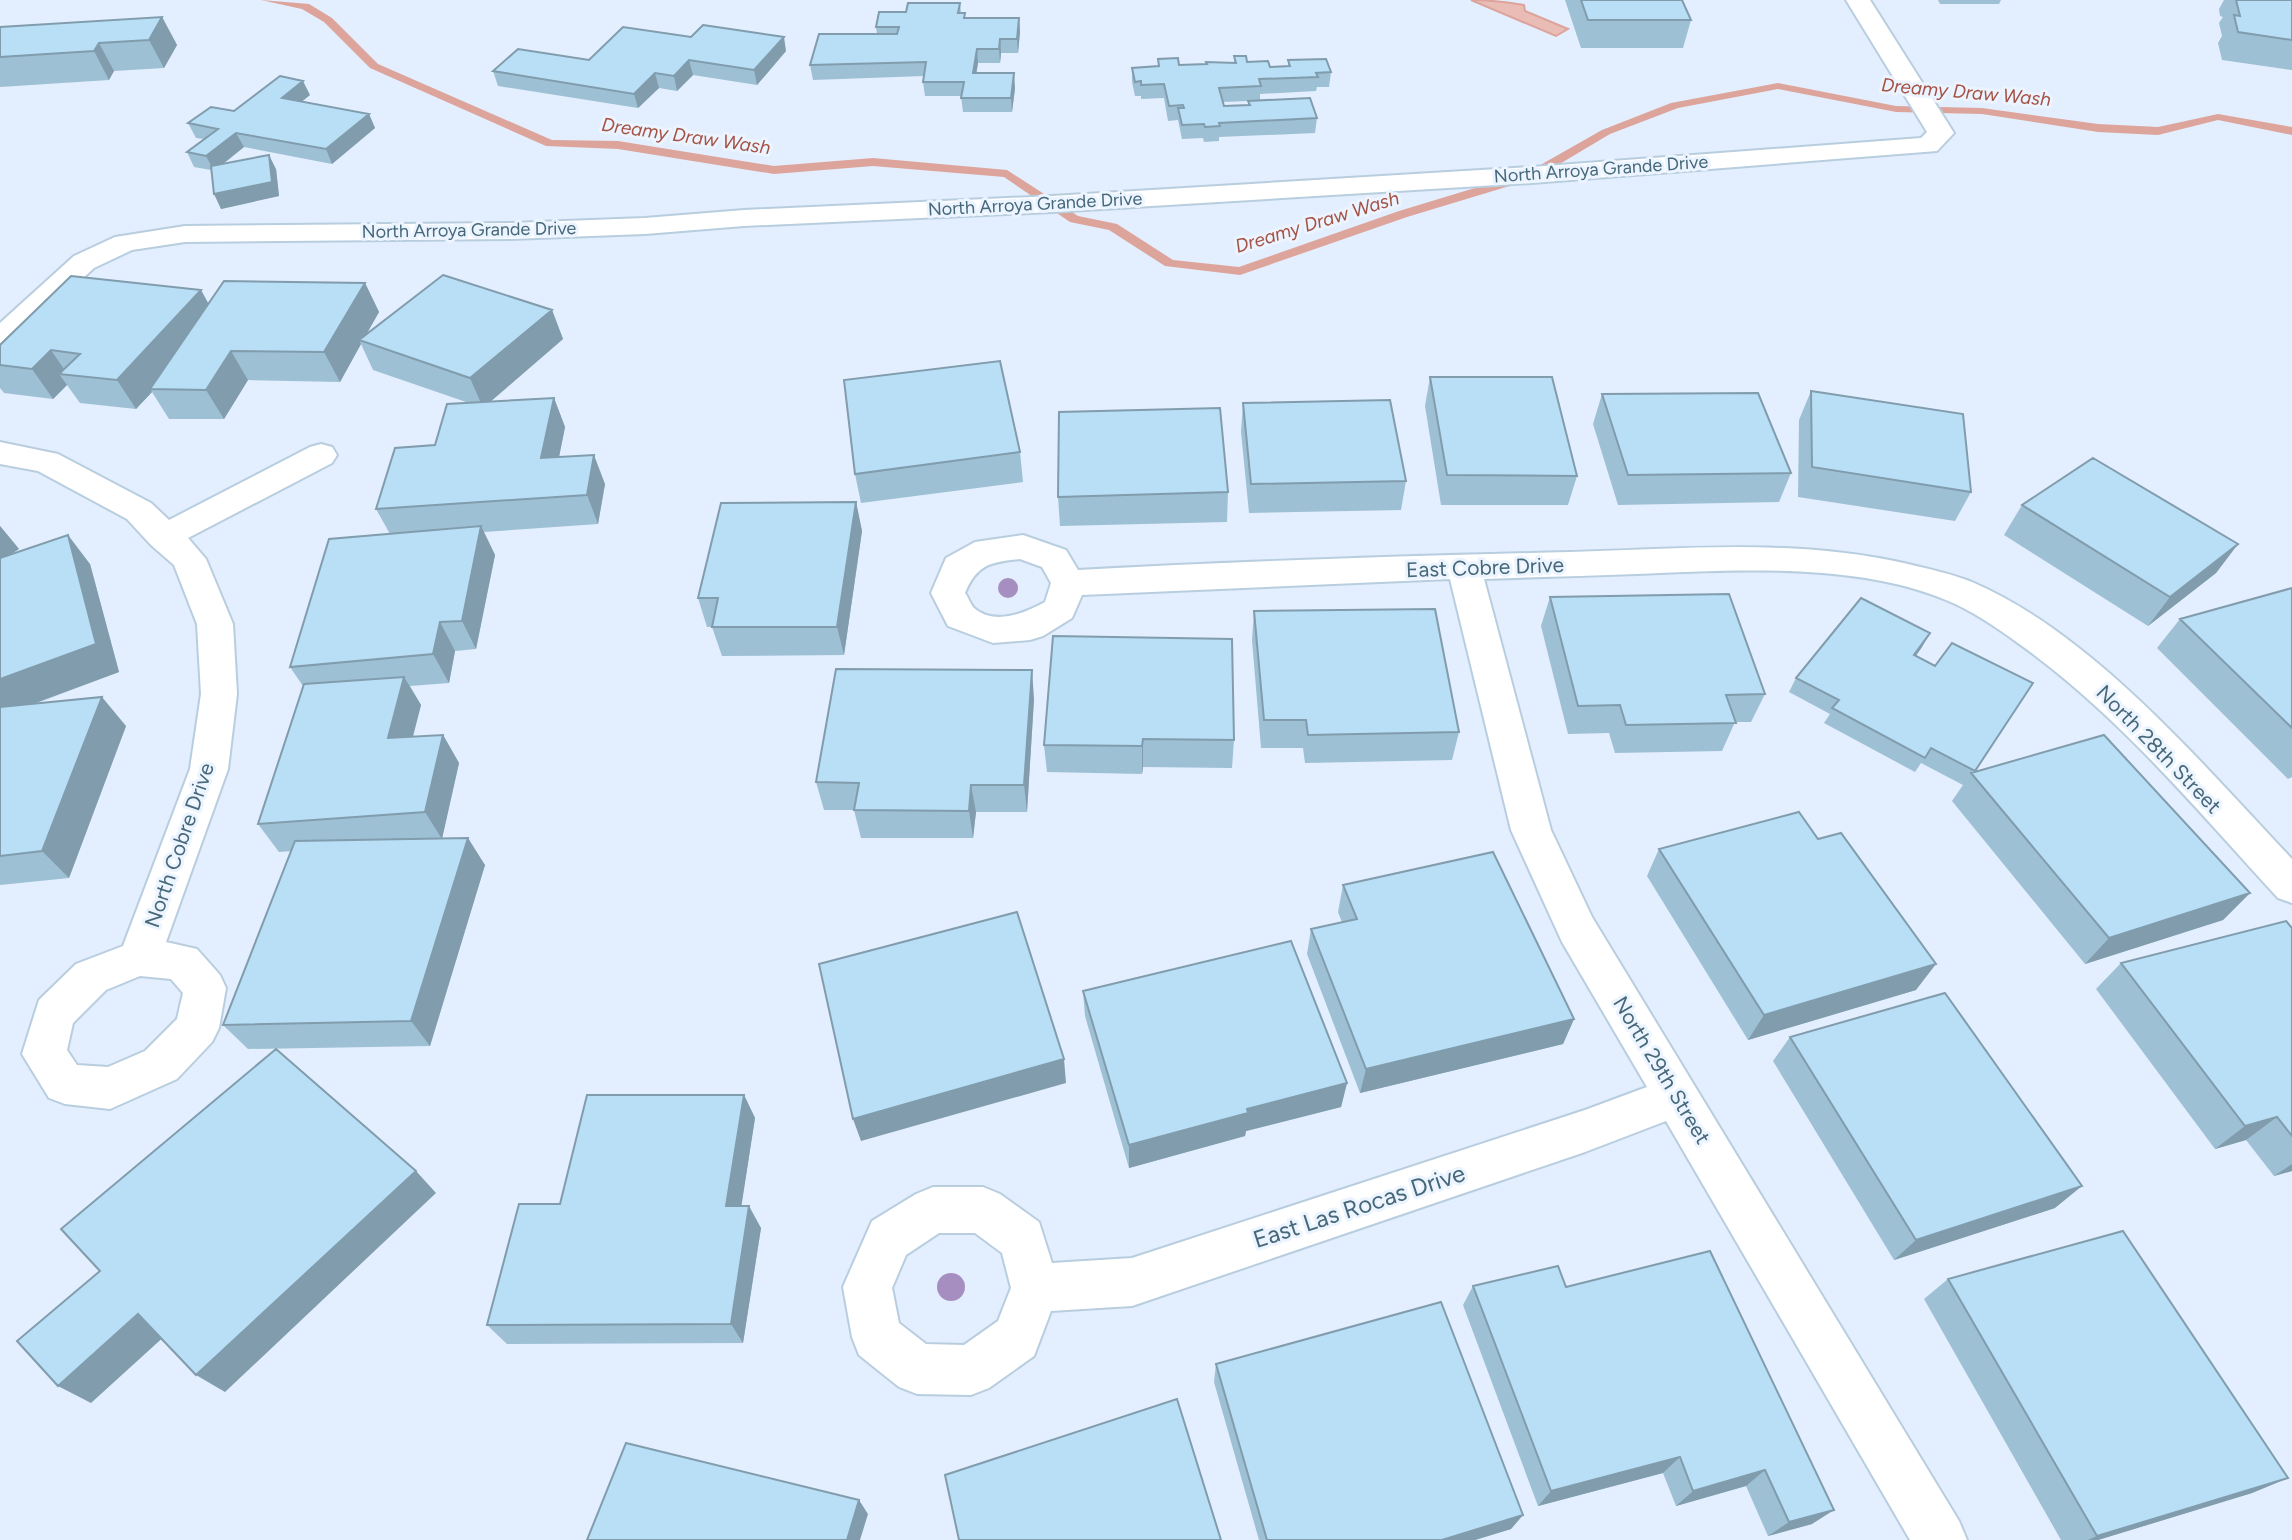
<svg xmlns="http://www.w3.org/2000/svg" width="2292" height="1540" font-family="Figtree,sans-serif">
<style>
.water{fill:#eabcb6;stroke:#dda49b;stroke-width:2}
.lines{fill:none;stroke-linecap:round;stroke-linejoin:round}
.stream{fill:#dda49b;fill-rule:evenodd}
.street-casing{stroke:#b8cedf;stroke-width:4}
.street{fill:#fff;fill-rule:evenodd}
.tree{fill:#a68fc0}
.wall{fill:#9ec0d4;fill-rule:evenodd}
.shaded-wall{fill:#819cac}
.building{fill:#b8dff6;stroke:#819cac;stroke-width:2}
.labels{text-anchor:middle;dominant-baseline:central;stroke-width:6;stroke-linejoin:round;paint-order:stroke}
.far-street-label{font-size:18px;fill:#466879;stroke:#ecf4ff}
.far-water-label{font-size:19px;font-style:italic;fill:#a55346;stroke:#ecf4ff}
.street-label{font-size:21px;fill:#466879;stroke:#ecf4ff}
.near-street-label{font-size:24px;fill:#466879;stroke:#ecf4ff}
</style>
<rect width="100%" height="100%" fill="#e3eefe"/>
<path class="water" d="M 1471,0 C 1490,0 1506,2 1524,5 L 1525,11 L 1568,29 L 1556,36 Z"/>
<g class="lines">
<path class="stream" d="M 261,0 L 309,4 L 332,18 L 378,64 L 552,140 L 618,141 L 774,166 L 873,158 L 1007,170 L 1078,216 L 1117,224 L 1173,260 L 1239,267 L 1399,211 L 1528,172 L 1602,130 L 1671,103 L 1778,83 L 1896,106 L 1982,108 L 2098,124 L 2158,127 L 2218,114 L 2292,127 L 2292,135 L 2218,120 L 2158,135 L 2098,132 L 1982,114 L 1896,112 L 1778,89 L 1678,108 L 1610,134 L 1536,178 L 1407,217 L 1240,275 L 1165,266 L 1109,230 L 1070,222 L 1004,177 L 873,166 L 774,174 L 618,149 L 546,146 L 370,68 L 324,22 L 302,9 Z"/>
<g class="street-casing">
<path id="street" d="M 1846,0 L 1870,0 L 1954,133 L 1937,151 L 1532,183 L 1052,212 L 744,226 L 645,234 L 511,239 L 185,242 L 132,250 L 94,268 L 11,345 L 0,348 L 0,323 L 74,256 L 115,237 L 185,226 L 511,223 L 645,218 L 744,210 L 1052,196 L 1532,167 L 1921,138 L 1927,132 Z
M 0,442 L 58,454 L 151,503 L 169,520 L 310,447 L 321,444 L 332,447 L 337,455 L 332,463 L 188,538 L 206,559 L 233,624 L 237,694 L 228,769 L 166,942 L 197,949 L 220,975 L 226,988 L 219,1028 L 212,1042 L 177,1079 L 110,1109 L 65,1104 L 49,1098 L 22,1054 L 39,1000 L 76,964 L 123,946 L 190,769 L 201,694 L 197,624 L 174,565 L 151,545 L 127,519 L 38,471 L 0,464 ZM 140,976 L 171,979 L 183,993 L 177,1019 L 145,1051 L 108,1067 L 77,1065 L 67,1050 L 73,1023 L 106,990 Z
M 1023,535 L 1066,550 L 1078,570 C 1242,561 1406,556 1570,552 C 1683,549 1796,538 1908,564 C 1929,569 1952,574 1972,582 C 2093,634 2202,764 2292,859 L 2292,903 L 2278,898 C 2196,809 2118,714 2018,643 C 1996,627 1971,610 1946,600 C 1856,562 1733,570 1637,574 C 1586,576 1535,577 1484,579 L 1551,830 L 1592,917 L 1959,1521 L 1967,1540 L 1910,1540 L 1666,1121 L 1585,1152 L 1132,1306 L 1051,1311 L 1034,1356 L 989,1388 L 971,1395 L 917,1394 L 899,1387 L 859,1355 L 852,1337 L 843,1287 L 872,1221 L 916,1194 L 933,1187 L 983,1187 L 1000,1194 L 1039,1222 L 1052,1263 L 1132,1258 L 1585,1110 L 1647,1087 L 1562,942 L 1511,830 L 1450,579 L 1082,595 L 1072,618 L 1043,636 L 1030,640 L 993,643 L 948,626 L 931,593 L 946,558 L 975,542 ZM 1020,559 L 1042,567 L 1051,583 L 1045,602 C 1025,613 995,626 974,608 C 971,605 968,597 965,593 C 977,564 991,562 1020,559 ZM 939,1233 L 975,1233 L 1002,1253 L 1011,1288 L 998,1321 L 964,1345 L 926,1344 L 899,1323 L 892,1288 L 906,1255 Z"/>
</g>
<use href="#street" class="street"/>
</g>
<g class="tree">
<circle cx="1008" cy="588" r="10"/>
<circle cx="951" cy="1287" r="14"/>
</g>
<path class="wall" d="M 1565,0 L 1682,0 L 1691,20 L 1683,48 L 1581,48 Z
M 1938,0 L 2001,0 L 1999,4 L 1940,4 Z
M 2224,0 L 2292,0 L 2292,70 L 2222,60 L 2218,43 L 2222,36 L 2219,23 L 2223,17 L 2220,16 L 2219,9 Z
M 960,3 L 961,13 L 965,18 L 1019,18 L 1020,32 L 1018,53 L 1001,53 L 1000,63 L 978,63 L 976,73 L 1015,88 L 1012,112 L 963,112 L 961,96 L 925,96 L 923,82 L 924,76 L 813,80 L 810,65 L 877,34 L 876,27 L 906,12 Z
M 162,17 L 177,45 L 164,68 L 114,71 L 109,80 L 0,87 L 0,27 Z
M 786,51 L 757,85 L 693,75 L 677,91 L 659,88 L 638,108 L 498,86 L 493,71 L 589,60 Z
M 1234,56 L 1247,62 L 1270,67 L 1288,66 L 1288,60 L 1331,72 L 1329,87 L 1317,87 L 1316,91 L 1260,94 L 1260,101 L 1317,118 L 1315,133 L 1219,137 L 1219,141 L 1204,142 L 1203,138 L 1182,139 L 1178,120 L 1168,121 L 1164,98 L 1141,99 L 1141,96 L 1135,96 L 1132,82 L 1132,68 L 1158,66 L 1158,59 L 1179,65 L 1206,64 L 1206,62 L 1234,63 ZM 1248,101 L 1248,105 L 1224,106 L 1223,102 Z
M 310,95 L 302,101 L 369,114 L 375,128 L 332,164 L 244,147 L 223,164 L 276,169 L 279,196 L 221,209 L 211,170 L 194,167 L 187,152 L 204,139 L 196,138 L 188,123 L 234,111 Z
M 365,283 L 379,312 L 366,335 L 552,310 L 563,339 L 490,402 L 554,398 L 565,427 L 559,457 L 605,484 L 598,524 L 484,532 L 495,555 L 476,649 L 455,651 L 449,683 L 410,686 L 421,705 L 413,737 L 443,735 L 459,763 L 442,838 L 485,865 L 430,1046 L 248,1049 L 223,1025 L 292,851 L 279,852 L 258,824 L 303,686 L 290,667 L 390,534 L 376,509 L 435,445 L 469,403 L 373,370 L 361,344 L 340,382 L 248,380 L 224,419 L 169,419 L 152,392 L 136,409 L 80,403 L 67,385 L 53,399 L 4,393 L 0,388 L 0,345 L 201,290 L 208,304 Z
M 1430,377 L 1577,476 L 1568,505 L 1441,505 L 1425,406 Z
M 1811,391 L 1971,492 L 1955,521 L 1798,497 L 1799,420 Z
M 1602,394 L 1791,473 L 1779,502 L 1618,505 L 1593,424 Z
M 1243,403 L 1406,481 L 1401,510 L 1249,513 L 1241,432 Z
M 1020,452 L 1023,482 L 861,503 L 855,474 Z
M 1228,492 L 1227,522 L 1060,526 L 1058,497 Z
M 856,502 L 862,531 L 844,655 L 722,656 L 712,627 L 707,627 L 698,598 Z
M 2022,505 L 2238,544 L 2216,573 L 2148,626 L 2004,535 Z
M 0,526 L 19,549 L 13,553 L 90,564 L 119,672 L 34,704 L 126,726 L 69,878 L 0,885 Z
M 2292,588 L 2292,777 L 2288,779 L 2157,648 L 2180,619 Z
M 1550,597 L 1765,694 L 1751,722 L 1735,722 L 1722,751 L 1615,753 L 1609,733 L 1568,734 L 1541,626 Z
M 1254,611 L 1459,732 L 1452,760 L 1305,763 L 1303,748 L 1261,748 L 1252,640 Z
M 1232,639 L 1234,740 L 1232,768 L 1143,767 L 1142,774 L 1047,772 L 1044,745 Z
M 1922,647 L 1916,656 L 1935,666 L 2033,683 L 1974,773 L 2250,893 L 2223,920 L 2085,964 L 1952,801 L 1963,785 L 1921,763 L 1915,772 L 1824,723 L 1830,714 L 1789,692 L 1796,678 Z
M 1034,699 L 1027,812 L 976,812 L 973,838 L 861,838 L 854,810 L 824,810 L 816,782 Z
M 1659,849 L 1916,990 L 1748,1040 L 1647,876 Z
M 1343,885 L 1574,1019 L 1563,1044 L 1360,1093 L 1307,954 L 1311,929 L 1342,922 L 1338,912 Z
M 2292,928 L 2292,1171 L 2274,1176 L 2246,1140 L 2215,1149 L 2096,989 L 2121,963 Z
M 1083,991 L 1347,1083 L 1341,1107 L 1246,1131 L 1245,1136 L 1129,1168 L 1085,1016 Z
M 1790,1037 L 2055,1208 L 1894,1260 L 1773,1061 Z
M 744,1095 L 755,1118 L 741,1206 L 761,1228 L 743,1343 L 507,1344 L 487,1325 L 560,1204 Z
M 1710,1251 L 1812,1524 L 1768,1536 L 1746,1486 L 1676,1506 L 1663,1473 L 1538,1506 L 1463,1305 L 1473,1286 L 1566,1287 Z
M 1948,1279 L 2288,1478 L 2252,1493 L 2098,1540 L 2061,1540 L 1924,1299 Z
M 1216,1364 L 1523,1515 L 1511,1529 L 1475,1540 L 1259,1540 L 1214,1382 Z"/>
<path class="shaded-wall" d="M 162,17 L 177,45 L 164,68 L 149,40 Z
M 1019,18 L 1020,32 L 1018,53 L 1017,39 Z
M 784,37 L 786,51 L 757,85 L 754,70 Z
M 1000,39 L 1001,53 L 1000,63 L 999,49 Z
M 99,43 L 114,71 L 109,80 L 94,51 Z
M 977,49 L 978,63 L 974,88 L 973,73 Z
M 689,60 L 693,75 L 677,91 L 674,76 Z
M 655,73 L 659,88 L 638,108 L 634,94 Z
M 1014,73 L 1015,88 L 1012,112 L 1011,98 Z
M 303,81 L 310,95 L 289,112 L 282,98 Z
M 369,114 L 375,128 L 332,164 L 326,149 Z
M 236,133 L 244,147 L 214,171 L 206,156 Z
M 269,155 L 276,169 L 279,196 L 221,209 L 214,194 Z
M 365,283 L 379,312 L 362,342 L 359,340 L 361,344 L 340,382 L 324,352 Z
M 201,290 L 217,319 L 150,389 L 152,392 L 136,409 L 117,380 Z
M 552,310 L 563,339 L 483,408 L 470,378 Z
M 51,350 L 68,375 L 59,374 L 67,385 L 53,399 L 32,369 Z
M 231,351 L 248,380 L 224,419 L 206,390 Z
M 554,398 L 565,427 L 553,487 L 541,458 Z
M 594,455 L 605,484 L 598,524 L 587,495 Z
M 856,502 L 862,531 L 844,655 L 837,627 Z
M 0,526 L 19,549 L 0,561 Z
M 481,526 L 495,555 L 476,649 L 462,621 Z
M 68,535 L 90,564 L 119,672 L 0,716 L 0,679 Z
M 2238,544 L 2216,573 L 2148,626 L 2170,597 Z
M 440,622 L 455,651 L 449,683 L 433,654 Z
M 1930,633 L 1922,647 L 1905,670 L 1914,655 Z
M 1032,670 L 1034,699 L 1027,812 L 1024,785 Z
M 404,677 L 421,705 L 405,766 L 388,738 Z
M 102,697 L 126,726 L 69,878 L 42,851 Z
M 443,735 L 459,763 L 442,839 L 425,812 Z
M 1143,739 L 1143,767 L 1142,774 L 1142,746 Z
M 971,785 L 976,812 L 973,838 L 969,811 Z
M 468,838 L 485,865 L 430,1046 L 411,1021 Z
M 2250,893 L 2223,920 L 2085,964 L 2109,938 Z
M 1936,964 L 1916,990 L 1748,1040 L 1764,1015 Z
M 1574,1019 L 1563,1044 L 1360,1093 L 1366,1069 Z
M 1064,1059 L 1066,1083 L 861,1141 L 853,1119 Z
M 1347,1083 L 1341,1107 L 1246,1131 L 1245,1136 L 1129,1168 L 1129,1145 L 1247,1109 Z
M 744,1095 L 755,1118 L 738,1228 L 726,1206 Z
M 2277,1117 L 2246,1140 L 2215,1149 L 2245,1126 Z
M 2292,1164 L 2292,1171 L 2274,1176 Z
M 416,1171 L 436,1193 L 225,1392 L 196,1375 Z
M 2082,1186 L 2055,1208 L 1894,1260 L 1916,1240 Z
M 749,1206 L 761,1228 L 743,1343 L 731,1324 Z
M 138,1314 L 168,1333 L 91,1403 L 58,1386 Z
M 1680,1457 L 1663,1473 L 1538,1506 L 1551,1491 Z
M 1765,1470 L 1746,1486 L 1676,1506 L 1693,1491 Z
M 2288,1478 L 2252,1493 L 2098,1540 L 2088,1540 L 2097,1536 Z
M 859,1500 L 868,1514 L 860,1540 L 847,1540 Z
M 1834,1510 L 1812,1524 L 1768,1536 L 1789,1522 Z
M 1523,1515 L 1511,1529 L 1475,1540 L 1442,1540 Z"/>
<path class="building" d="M 1581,0 L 1682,0 L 1691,20 L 1588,20 Z
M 2236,0 L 2292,0 L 2292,40 L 2238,32 L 2234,15 L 2240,16 Z
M 908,3 L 960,3 L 958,13 L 965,13 L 964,18 L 1019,18 L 1017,39 L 1000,39 L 999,49 L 977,49 L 973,73 L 1014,73 L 1011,98 L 961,98 L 964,82 L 923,82 L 926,62 L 810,65 L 819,34 L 897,34 L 899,27 L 876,27 L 879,12 L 906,12 Z
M 162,17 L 149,40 L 99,43 L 94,51 L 0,57 L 0,27 Z
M 703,25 L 784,37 L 754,70 L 689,60 L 674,76 L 655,73 L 634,94 L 493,71 L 518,49 L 589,60 L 623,27 L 691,37 Z
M 1234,56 L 1246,56 L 1247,62 L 1268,61 L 1270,67 L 1290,66 L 1288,60 L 1326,59 L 1331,72 L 1316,73 L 1318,77 L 1259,79 L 1261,86 L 1219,88 L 1224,106 L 1250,105 L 1248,101 L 1310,98 L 1317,118 L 1219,123 L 1220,126 L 1205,127 L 1204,124 L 1182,125 L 1178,108 L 1184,108 L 1183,105 L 1169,106 L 1164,84 L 1141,85 L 1141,81 L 1135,82 L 1132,68 L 1159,66 L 1158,59 L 1178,58 L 1179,65 L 1207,64 L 1206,62 L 1236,63 Z
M 280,76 L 303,81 L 282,98 L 369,114 L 326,149 L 236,133 L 206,156 L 187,152 L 218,129 L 188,123 L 211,107 L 234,111 Z
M 269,155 L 272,182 L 214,194 L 211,166 Z
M 443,275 L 552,310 L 470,378 L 359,340 Z
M 71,276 L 201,290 L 117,380 L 59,374 L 80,354 L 51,350 L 32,369 L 0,365 L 0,345 Z
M 224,281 L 365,283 L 324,352 L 231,351 L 206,390 L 150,389 Z
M 1000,361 L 1020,452 L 855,474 L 844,380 Z
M 1430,377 L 1552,377 L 1577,476 L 1447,475 Z
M 1811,391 L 1963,414 L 1971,492 L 1812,467 Z
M 1758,393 L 1791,473 L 1628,475 L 1602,394 Z
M 554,398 L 541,458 L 594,455 L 587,495 L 376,509 L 395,448 L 435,445 L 447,404 Z
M 1390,400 L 1406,481 L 1251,484 L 1243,403 Z
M 1220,408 L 1228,492 L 1058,497 L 1059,412 Z
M 2093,458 L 2238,544 L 2170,597 L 2022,505 Z
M 856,502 L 837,627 L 712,627 L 718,598 L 698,598 L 721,503 Z
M 481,526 L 462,621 L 440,622 L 433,654 L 290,667 L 329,539 Z
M 68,535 L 96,644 L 0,679 L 0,558 Z
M 2292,588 L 2292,728 L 2180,619 Z
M 1729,594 L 1765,694 L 1726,695 L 1736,723 L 1626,725 L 1620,705 L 1578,706 L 1550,597 Z
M 1861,598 L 1930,633 L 1914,655 L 1935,666 L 1952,643 L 2033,683 L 1975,771 L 1931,748 L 1925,758 L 1832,708 L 1839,700 L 1796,678 Z
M 1435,609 L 1459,732 L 1308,735 L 1306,720 L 1264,720 L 1254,611 Z
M 1053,636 L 1232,639 L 1234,740 L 1143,739 L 1142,746 L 1044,745 Z
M 836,669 L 1032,670 L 1024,785 L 971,785 L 969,811 L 854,810 L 859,783 L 816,782 Z
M 404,677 L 388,738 L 443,735 L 425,812 L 258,824 L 304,684 Z
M 102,697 L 42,851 L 0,856 L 0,707 Z
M 2104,735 L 2250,893 L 2109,938 L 1971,773 Z
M 1799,812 L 1818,839 L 1841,833 L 1936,964 L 1764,1015 L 1659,849 Z
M 468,838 L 411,1021 L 223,1025 L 295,841 Z
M 1493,852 L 1574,1019 L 1366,1069 L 1311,929 L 1357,919 L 1343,885 Z
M 1017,912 L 1064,1059 L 853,1119 L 819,964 Z
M 2286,921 L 2292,928 L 2292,1136 L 2277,1117 L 2245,1126 L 2121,963 Z
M 1291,941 L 1347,1083 L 1247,1109 L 1248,1113 L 1129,1145 L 1083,991 Z
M 1945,993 L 2082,1186 L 1916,1240 L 1790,1037 Z
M 276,1049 L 416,1171 L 196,1375 L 138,1314 L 58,1386 L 17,1341 L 100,1271 L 61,1229 Z
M 587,1095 L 744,1095 L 726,1206 L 749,1206 L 731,1324 L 487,1325 L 519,1204 L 560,1204 Z
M 2123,1231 L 2288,1478 L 2097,1536 L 1948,1279 Z
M 1710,1251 L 1834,1510 L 1789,1522 L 1765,1470 L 1693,1491 L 1680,1457 L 1551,1491 L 1473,1286 L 1558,1266 L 1566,1287 Z
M 1441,1302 L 1523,1515 L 1442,1540 L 1267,1540 L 1216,1364 Z
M 1177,1399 L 1221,1540 L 959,1540 L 945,1475 Z
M 626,1443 L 859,1500 L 847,1540 L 587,1540 Z"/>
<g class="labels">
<g class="far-street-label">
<text transform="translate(1601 169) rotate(-4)">North Arroya Grande Drive</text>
<text transform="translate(1035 204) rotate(-3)">North Arroya Grande Drive</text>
<text transform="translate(469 230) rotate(-1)">North Arroya Grande Drive</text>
</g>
<g class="far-water-label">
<text transform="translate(1966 92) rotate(5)">Dreamy Draw Wash</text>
<text transform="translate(686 136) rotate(8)">Dreamy Draw Wash</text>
<text transform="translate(1317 222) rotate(-17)">Dreamy Draw Wash</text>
</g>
<g class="street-label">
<text transform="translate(1485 567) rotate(-2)">East Cobre Drive</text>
<text transform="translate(2159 749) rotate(46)">North 28th Street</text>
<text transform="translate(179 845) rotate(-71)">North Cobre Drive</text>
<text transform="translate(1662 1070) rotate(59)">North 29th Street</text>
</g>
<g class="near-street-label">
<text transform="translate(1359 1206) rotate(-18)">East Las Rocas Drive</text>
</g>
</g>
</svg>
